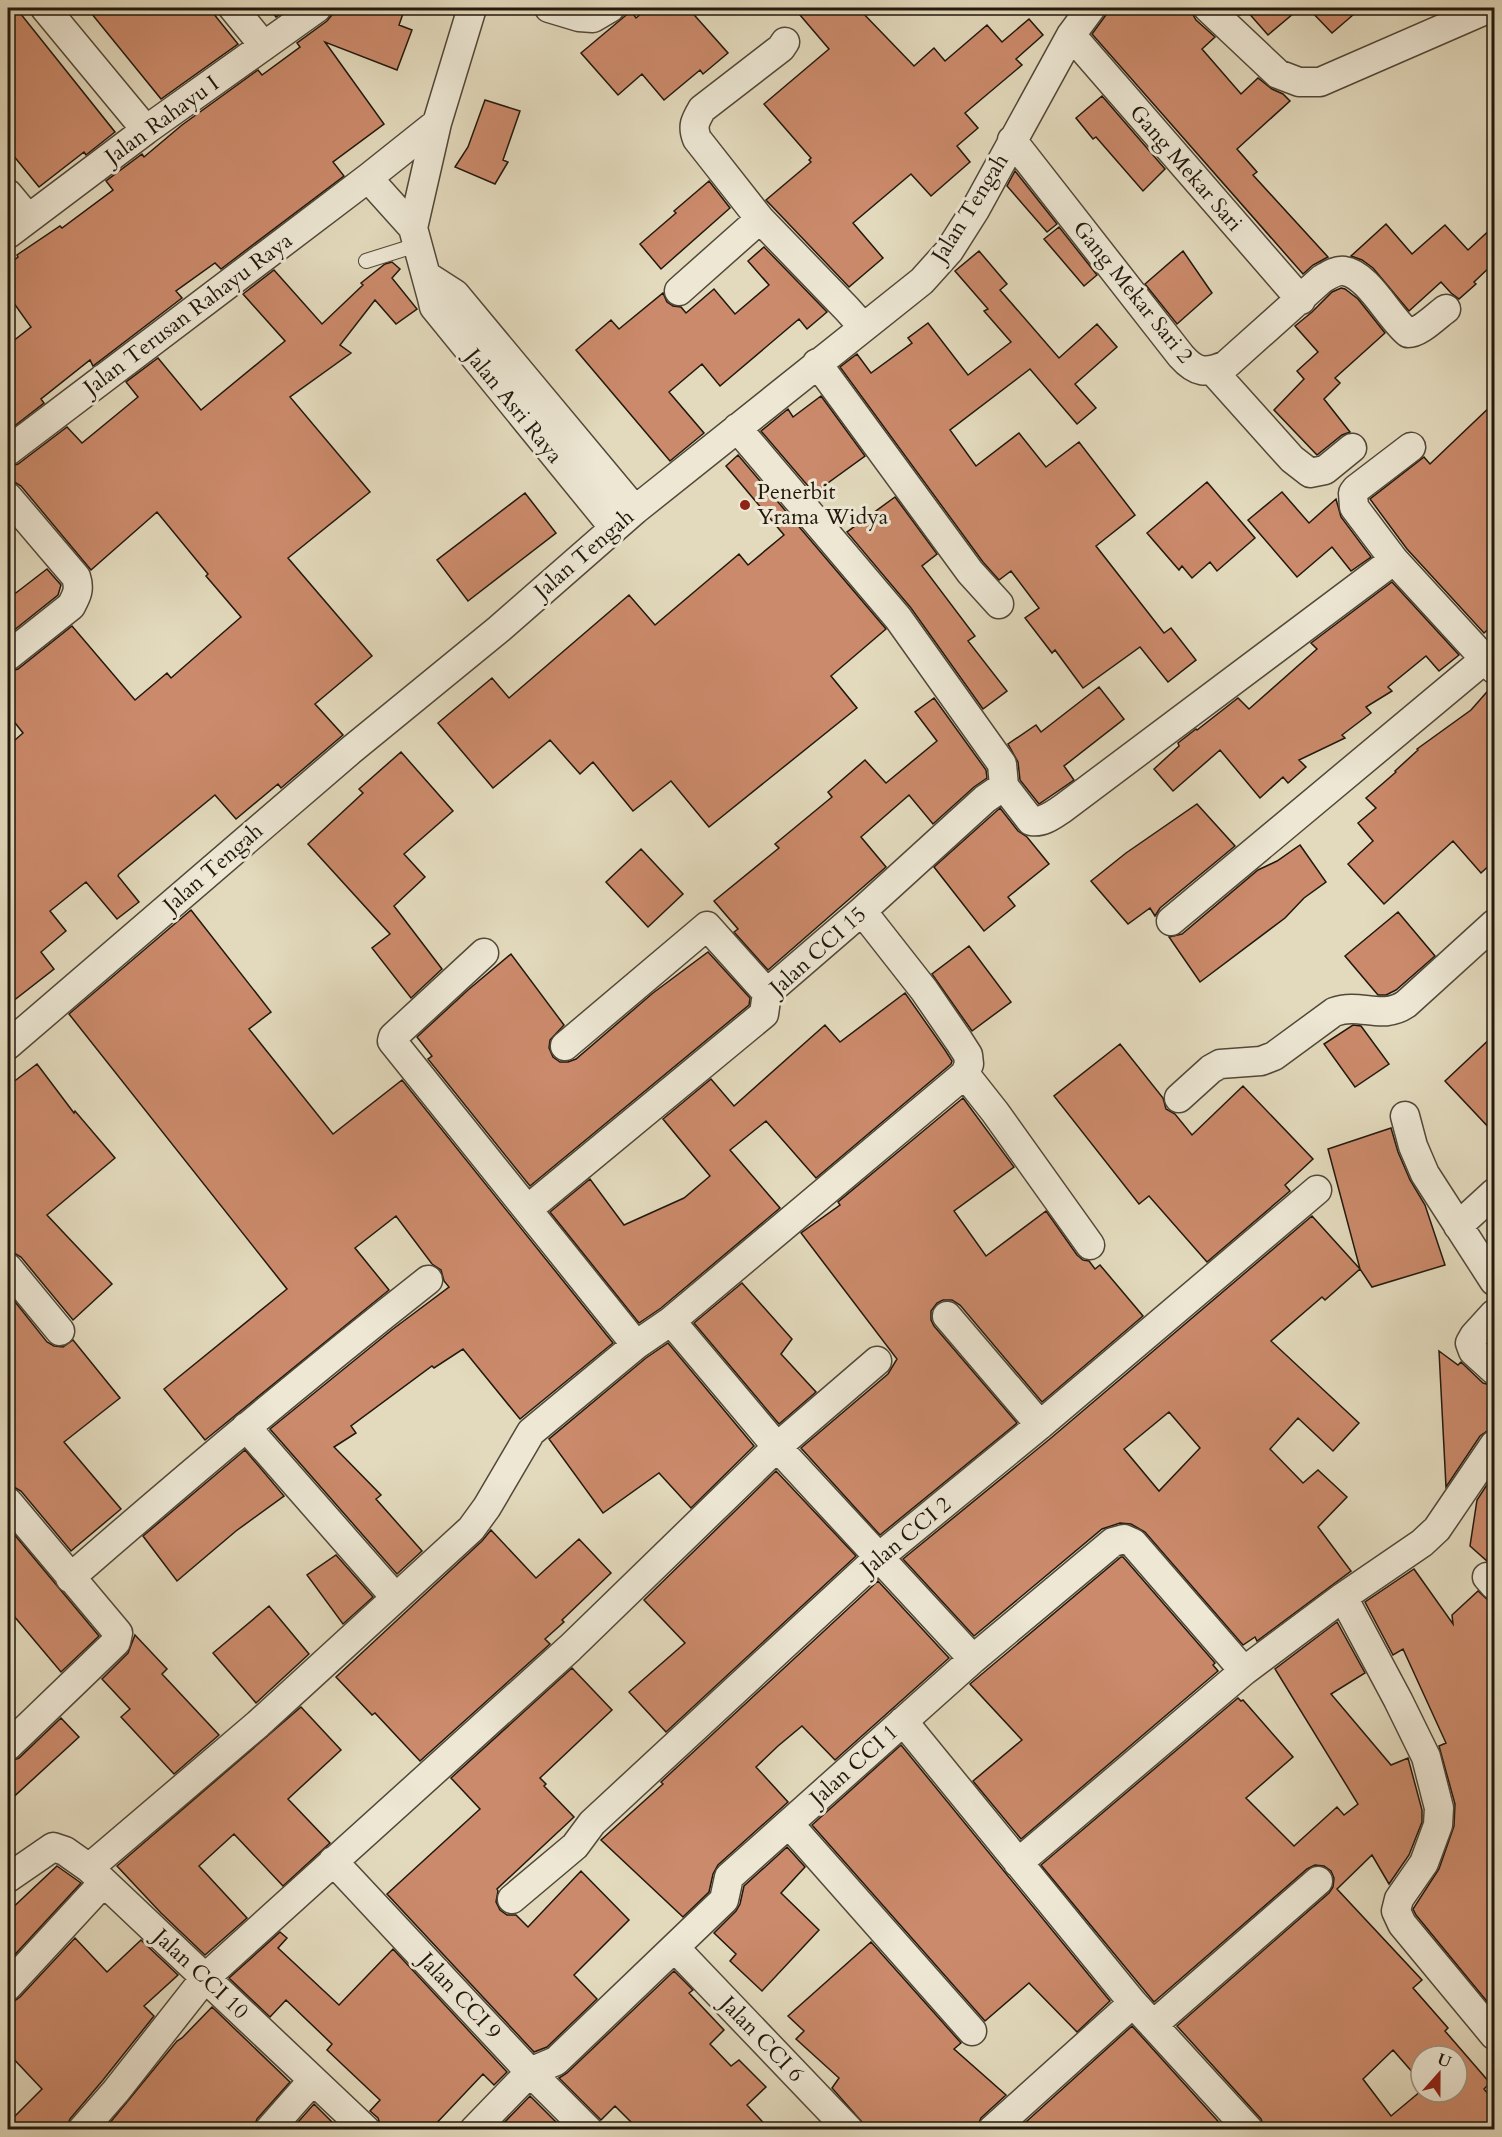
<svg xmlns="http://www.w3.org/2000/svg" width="1502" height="2137" font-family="Cardo,serif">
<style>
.building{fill:#cb8a6b;stroke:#21180d;stroke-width:1.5;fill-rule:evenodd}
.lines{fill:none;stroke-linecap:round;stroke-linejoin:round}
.lane-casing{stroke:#524839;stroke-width:16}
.street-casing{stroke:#524839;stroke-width:31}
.lane{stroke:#ede7d4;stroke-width:14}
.street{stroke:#ede7d4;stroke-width:28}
.poi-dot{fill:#8f2418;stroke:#ede7d4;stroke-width:2}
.labels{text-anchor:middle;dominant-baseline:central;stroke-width:6;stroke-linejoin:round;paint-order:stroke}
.street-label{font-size:22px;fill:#21180d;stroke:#ede7d4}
.poi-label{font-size:22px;fill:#21180d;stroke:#ede7d4;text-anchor:start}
</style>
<rect width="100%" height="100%" fill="#e3dabd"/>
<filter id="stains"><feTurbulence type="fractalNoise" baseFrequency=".00333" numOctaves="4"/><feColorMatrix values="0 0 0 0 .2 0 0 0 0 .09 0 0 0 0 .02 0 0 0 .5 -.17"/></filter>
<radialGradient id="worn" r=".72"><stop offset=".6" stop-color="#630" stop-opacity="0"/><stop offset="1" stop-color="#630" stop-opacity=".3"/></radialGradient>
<path class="building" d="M 8,8 L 16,8 L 115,132 L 86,155 L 84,152 L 39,187 L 8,149 Z
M 87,8 L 209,8 L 238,44 L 161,99 Z
M 269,8 L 289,8 L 276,17 Z
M 333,8 L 405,8 L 399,25 L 412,30 L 397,70 L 325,42 L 384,124 L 333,162 L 344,176 L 221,269 L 215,263 L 176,291 L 182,298 L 93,366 L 90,360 L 41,399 L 44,403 L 8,431 L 8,345 L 31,327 L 8,295 L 8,265 L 18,257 L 17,255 L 60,226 L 62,228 L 113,190 L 106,181 L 142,154 L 144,157 L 182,125 L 258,70 L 262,75 L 300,47 L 297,43 L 327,21 L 332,15 Z
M 648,8 L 688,8 L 728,53 L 703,74 L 700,70 L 664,100 L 642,74 L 618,95 L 581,53 L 631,11 L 636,18 Z
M 794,8 L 858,8 L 914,66 L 934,48 L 945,61 L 987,25 L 1002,42 L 1029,19 L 1043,35 L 1016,59 L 1022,65 L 965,113 L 978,128 L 957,146 L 970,162 L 931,196 L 911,174 L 853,223 L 883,258 L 849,287 L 766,200 L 811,162 L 809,160 L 811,158 L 764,104 L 829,49 Z
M 1111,8 L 1192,8 L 1192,13 L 1196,20 L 1215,37 L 1202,49 L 1241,94 L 1258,78 L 1272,89 L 1283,94 L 1290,101 L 1237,149 L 1257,172 L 1253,175 L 1328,257 L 1313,265 L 1303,274 L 1092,34 Z
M 1232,8 L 1300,8 L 1268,35 L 1246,10 L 1240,15 Z
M 1308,8 L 1361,8 L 1332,33 Z
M 1102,96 L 1165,169 L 1143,191 L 1096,137 L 1093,139 L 1076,118 Z
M 485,100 L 520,111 L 503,160 L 508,162 L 495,184 L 455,167 L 468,147 Z
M 1015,171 L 1057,224 L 1047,232 L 1007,186 Z
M 709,181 L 730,208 L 661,269 L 640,244 L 676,213 L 674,211 Z
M 1386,224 L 1412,254 L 1445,225 L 1468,250 L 1494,226 L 1494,263 L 1474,282 L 1476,284 L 1459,299 L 1451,293 L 1441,282 L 1409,311 L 1373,268 L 1362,260 L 1351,256 Z
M 1059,227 L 1097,275 L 1084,286 L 1044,239 Z
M 764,247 L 827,312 L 807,329 L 799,319 L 720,386 L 702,364 L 669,392 L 704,433 L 670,461 L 576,350 L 611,320 L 619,329 L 663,293 L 667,302 L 673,306 L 681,307 L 686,313 L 714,289 L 735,314 L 769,285 L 748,261 Z
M 979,251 L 1007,284 L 1000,290 L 1059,358 L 1097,324 L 1117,347 L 1075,384 L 1096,408 L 1077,424 L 1030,369 L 950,430 L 976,466 L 1019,433 L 1046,467 L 1079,442 L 1135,515 L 1096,546 L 1164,633 L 1171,628 L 1196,660 L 1168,682 L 1140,647 L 1083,688 L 1055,650 L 1052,653 L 1025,618 L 1039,608 L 1011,571 L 999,580 L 983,562 L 840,367 L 857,354 L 871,373 L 912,343 L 908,338 L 928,323 L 968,375 L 1011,342 L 984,311 L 988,309 L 955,271 Z
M 1183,251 L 1212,293 L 1177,324 L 1145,284 Z
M 392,262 L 400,269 L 392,278 L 417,309 L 396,324 L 375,300 L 340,345 L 351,353 L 290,397 L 370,492 L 288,558 L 372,656 L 315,704 L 343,735 L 281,788 L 278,784 L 236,819 L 215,795 L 119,874 L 118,876 L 139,902 L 117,919 L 86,882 L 50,911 L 66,931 L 41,952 L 54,969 L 8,1005 L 8,746 L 23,733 L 8,714 L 8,672 L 18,669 L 72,626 L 135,700 L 167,673 L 171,678 L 241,617 L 206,576 L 208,574 L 157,512 L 91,570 L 21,486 L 8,478 L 8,467 L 18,464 L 67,427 L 82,443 L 138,397 L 126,382 L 158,358 L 201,410 L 285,341 L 243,294 L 274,270 L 322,324 L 363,285 L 361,283 L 385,264 Z
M 1341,288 L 1345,289 L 1358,299 L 1385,333 L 1335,378 L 1340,383 L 1324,399 L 1350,432 L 1342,435 L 1317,455 L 1274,410 L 1304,379 L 1297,371 L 1318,352 L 1295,326 L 1312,312 L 1332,292 Z
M 821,396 L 865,456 L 814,493 L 761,431 L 788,409 L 793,417 Z
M 1494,403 L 1494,624 L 1484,633 L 1407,549 L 1370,499 L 1424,457 L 1430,464 Z
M 738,455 L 886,629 L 831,676 L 857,708 L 709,827 L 671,781 L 633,811 L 593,762 L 580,774 L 550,740 L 493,788 L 438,723 L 492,678 L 509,698 L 629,595 L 655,625 L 739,554 L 748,565 L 784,535 L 726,466 Z
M 1207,482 L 1255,538 L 1217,571 L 1210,562 L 1192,578 L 1182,566 L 1179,570 L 1147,533 Z
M 1282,492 L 1309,523 L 1336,499 L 1341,517 L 1371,557 L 1351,571 L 1332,547 L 1297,577 L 1248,520 Z
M 525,493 L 556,533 L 468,601 L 437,560 Z
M 895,497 L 937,554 L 922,566 L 975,636 L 968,641 L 1007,691 L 983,709 L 911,608 L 847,532 Z
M 47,569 L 61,585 L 58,595 L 8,635 L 8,599 Z
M 1392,582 L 1459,655 L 1439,671 L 1426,656 L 1388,687 L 1392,691 L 1366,707 L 1371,713 L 1342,735 L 1345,738 L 1299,760 L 1306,767 L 1288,783 L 1283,777 L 1260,798 L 1220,750 L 1173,791 L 1154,769 L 1179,746 L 1178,743 L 1196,729 L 1197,730 L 1238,698 L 1249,709 L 1317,649 L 1311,643 Z
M 1493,685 L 1494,861 L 1481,873 L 1453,841 L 1384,904 L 1348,864 L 1373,841 L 1358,823 L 1376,808 L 1366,798 L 1396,772 L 1395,771 L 1418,750 L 1417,749 L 1471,710 Z
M 1099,687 L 1124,719 L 1064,766 L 1074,780 L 1039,804 L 1020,780 L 1018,762 L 1008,744 L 1036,725 L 1041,732 Z
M 934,698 L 986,770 L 987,778 L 974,787 L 933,824 L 909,795 L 861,837 L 886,867 L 768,970 L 734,932 L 738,929 L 714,901 L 779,848 L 775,844 L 832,797 L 828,792 L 865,760 L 886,783 L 937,741 L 915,712 Z
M 401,752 L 453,811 L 404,854 L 425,877 L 394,906 L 442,969 L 411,998 L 372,948 L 390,934 L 308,844 L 363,793 L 359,789 Z
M 1197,804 L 1235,846 L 1160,908 L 1155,916 L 1150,908 L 1128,924 L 1091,881 L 1126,853 Z
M 1000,808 L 1018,831 L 1027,837 L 1049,864 L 1008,897 L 1015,906 L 984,931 L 934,867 Z
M 1300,845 L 1326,882 L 1304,898 L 1285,918 L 1200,982 L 1169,937 L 1182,934 L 1258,870 L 1277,861 Z
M 641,849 L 683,894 L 648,927 L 606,882 Z
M 191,910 L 271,1012 L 249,1029 L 333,1134 L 402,1080 L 613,1343 L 520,1419 L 463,1349 L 434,1368 L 432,1366 L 351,1426 L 356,1433 L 334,1447 L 381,1495 L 376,1499 L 422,1551 L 397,1574 L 270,1429 L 393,1329 L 449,1287 L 444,1281 L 441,1270 L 432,1264 L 396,1216 L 355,1248 L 389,1290 L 205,1440 L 164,1389 L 287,1289 L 69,1014 Z
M 1398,912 L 1435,956 L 1396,990 L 1386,995 L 1378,995 L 1345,956 Z
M 969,946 L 1011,1002 L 972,1031 L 932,974 Z
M 708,952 L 750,998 L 749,1005 L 530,1186 L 428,1059 L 432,1056 L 417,1037 L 468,990 L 511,954 L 564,1025 L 550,1040 L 549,1048 L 553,1057 L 560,1062 L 568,1062 L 576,1059 L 653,993 Z
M 905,993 L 945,1050 L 952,1061 L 951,1064 L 816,1178 L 766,1121 L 730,1150 L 780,1208 L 661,1308 L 639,1323 L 550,1212 L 590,1179 L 624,1225 L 684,1198 L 710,1176 L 663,1119 L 711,1079 L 734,1106 L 825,1025 L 840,1042 Z
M 1353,1025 L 1361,1026 L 1389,1064 L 1355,1087 L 1324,1044 Z
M 1494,1035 L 1494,1133 L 1445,1081 Z
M 1120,1044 L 1163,1098 L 1166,1109 L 1175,1114 L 1192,1135 L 1243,1086 L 1313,1159 L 1285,1185 L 1290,1191 L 1207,1262 L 1149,1196 L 1139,1204 L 1054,1096 Z
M 37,1064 L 74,1113 L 75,1111 L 115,1158 L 47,1215 L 112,1284 L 73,1320 L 21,1257 L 14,1253 L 8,1252 L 8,1086 Z
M 963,1098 L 1014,1167 L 954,1211 L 986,1256 L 1046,1211 L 1077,1255 L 1083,1260 L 1089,1261 L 1095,1269 L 1100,1265 L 1143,1316 L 1042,1402 L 960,1305 L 952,1300 L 943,1300 L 937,1303 L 931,1311 L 931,1320 L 934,1326 L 1017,1423 L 880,1535 L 801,1448 L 888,1374 L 897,1359 L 801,1233 L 840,1205 L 838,1202 Z
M 1391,1128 L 1398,1152 L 1410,1180 L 1425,1205 L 1445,1265 L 1372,1287 L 1360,1269 L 1328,1149 Z
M 1312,1216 L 1360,1269 L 1325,1300 L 1322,1297 L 1271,1341 L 1359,1423 L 1333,1451 L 1298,1418 L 1270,1449 L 1303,1483 L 1318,1470 L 1347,1497 L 1318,1527 L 1351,1571 L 1257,1641 L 1255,1637 L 1243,1645 L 1145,1532 L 1131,1524 L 1120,1523 L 1102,1529 L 974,1636 L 903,1559 L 1051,1438 ZM 1169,1412 L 1200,1448 L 1159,1491 L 1124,1449 Z
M 742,1283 L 792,1339 L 781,1354 L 816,1392 L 779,1424 L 694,1323 Z
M 8,1293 L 47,1342 L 54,1346 L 63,1347 L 73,1340 L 120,1398 L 64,1442 L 121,1509 L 71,1551 L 21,1491 L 14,1487 L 8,1486 Z
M 668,1343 L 754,1446 L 691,1508 L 659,1473 L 603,1513 L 549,1439 L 646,1358 Z
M 1439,1351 L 1458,1365 L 1461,1362 L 1483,1383 L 1494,1386 L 1494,1426 L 1480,1436 L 1446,1487 Z
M 245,1450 L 284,1496 L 236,1531 L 177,1581 L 143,1536 Z
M 776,1471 L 856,1556 L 666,1732 L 629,1692 L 685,1643 L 644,1600 Z
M 1494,1474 L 1494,1563 L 1487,1561 L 1470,1546 L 1477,1500 Z
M 8,1527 L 99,1636 L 61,1672 L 8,1609 Z
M 491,1530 L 536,1578 L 579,1539 L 611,1573 L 562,1620 L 564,1622 L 545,1639 L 550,1644 L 420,1761 L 375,1713 L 372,1715 L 336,1677 L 482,1541 Z
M 336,1555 L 373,1597 L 343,1624 L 307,1575 Z
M 1121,1557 L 1123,1557 L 1215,1663 L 1213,1665 L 1218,1671 L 1021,1839 L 973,1781 L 1022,1740 L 970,1684 Z
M 1414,1569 L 1453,1624 L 1452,1615 L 1478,1591 L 1488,1600 L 1494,1601 L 1494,2010 L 1416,1915 L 1413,1909 L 1439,1869 L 1454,1826 L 1455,1804 L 1439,1746 L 1446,1743 L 1403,1649 L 1393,1655 L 1365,1602 Z
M 878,1581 L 949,1658 L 835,1760 L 802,1726 L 778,1746 L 756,1767 L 788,1802 L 718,1865 L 713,1874 L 709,1892 L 683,1917 L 601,1840 L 663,1784 L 661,1782 Z
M 269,1606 L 309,1654 L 256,1703 L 213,1653 Z
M 1337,1622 L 1365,1673 L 1331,1694 L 1391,1765 L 1408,1758 L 1422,1810 L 1422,1822 L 1409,1855 L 1389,1884 L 1372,1855 L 1337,1889 L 1422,1980 L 1413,1988 L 1448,2028 L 1445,2031 L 1490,2083 L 1484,2089 L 1494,2101 L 1494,2130 L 1265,2130 L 1261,2119 L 1177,2026 L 1329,1893 L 1333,1887 L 1334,1878 L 1331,1871 L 1324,1866 L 1315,1865 L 1307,1869 L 1154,2002 L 1041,1865 L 1238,1698 L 1241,1701 L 1243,1700 L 1293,1757 L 1246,1798 L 1294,1846 L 1337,1807 L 1344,1815 L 1358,1804 L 1275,1669 ZM 1393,2050 L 1421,2082 L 1421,2056 L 1457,2056 L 1457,2092 L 1421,2091 L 1391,2116 L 1363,2079 Z
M 135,1635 L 167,1669 L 162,1674 L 219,1735 L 174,1774 L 121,1717 L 130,1709 L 102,1679 L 128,1653 Z
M 572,1668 L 612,1710 L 540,1778 L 546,1784 L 544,1786 L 574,1817 L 497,1889 L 498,1891 L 496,1902 L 500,1910 L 507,1915 L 516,1915 L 528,1927 L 581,1871 L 629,1920 L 574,1975 L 597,1999 L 547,2047 L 534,2052 L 387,1894 L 480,1809 L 451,1778 Z
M 301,1707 L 341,1750 L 288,1799 L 330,1843 L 283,1886 L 234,1834 L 199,1866 L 247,1918 L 205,1955 L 161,1913 L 117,1866 Z
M 61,1718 L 79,1737 L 8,1802 L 8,1762 L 19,1758 Z
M 901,1745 L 1110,2001 L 1077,2032 L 1029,1983 L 985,2021 L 812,1825 Z
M 787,1847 L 805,1867 L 781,1893 L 819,1930 L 762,1991 L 730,1961 L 736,1954 L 714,1933 L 736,1911 L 740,1904 L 744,1886 Z
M 57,1866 L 81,1883 L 8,1962 L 8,1912 Z
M 280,1932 L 287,1938 L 278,1948 L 339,2005 L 393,1949 L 507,2072 L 494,2085 L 483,2074 L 430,2130 L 382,2130 L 378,2118 L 370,2111 L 380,2100 L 327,2050 L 332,2044 L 286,2000 L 270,2017 L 229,1978 Z
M 75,1938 L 107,1972 L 141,1940 L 178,1975 L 144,2006 L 154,2016 L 103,2080 L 70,2119 L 66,2130 L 8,2130 L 8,2123 L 42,2089 L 8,2053 L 8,2002 L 13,2002 L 20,1997 Z
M 871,1942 L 961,2043 L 954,2049 L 1006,2095 L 981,2118 L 976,2130 L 869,2130 L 832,2088 L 839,2078 L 796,2039 L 804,2031 L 788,2016 Z
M 674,1971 L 693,1990 L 689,1993 L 724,2030 L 710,2044 L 731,2066 L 739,2060 L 766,2087 L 747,2105 L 770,2130 L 639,2130 L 615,2106 L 601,2120 L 559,2078 L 567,2073 Z
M 212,2007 L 290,2082 L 257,2119 L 253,2130 L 104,2130 L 177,2041 L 182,2038 Z
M 1132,2026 L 1226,2130 L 1017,2130 Z
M 530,2096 L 564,2130 L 497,2130 Z
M 314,2104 L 340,2130 L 291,2130 Z"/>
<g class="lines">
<g class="lane-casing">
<path id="lane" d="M 366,261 L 417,245"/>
</g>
<g class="street-casing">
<path id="street" d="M 45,8 L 146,130
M 233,8 L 264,46
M 472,8 L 437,123 L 413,228 L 432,298 L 434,307 L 614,528
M 549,8 L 579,17 L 593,18 L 610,8
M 1208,8 L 1278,74 L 1299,82 L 1320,82 L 1490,8
M 1071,35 L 1301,300
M 1012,140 L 1181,356 C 1196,373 1206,374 1226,365 L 1322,279 C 1329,275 1336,270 1344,271 C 1368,274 1389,318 1408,333 C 1420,333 1436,316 1446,309
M 368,178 L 413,228
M 8,194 L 28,218
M 760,219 L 697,139 C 692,126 695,121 702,109 L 781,48 L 785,42
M 8,234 L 146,130 L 317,8
M 427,276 L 455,294 L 635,510
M 679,291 L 760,219 L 847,309 L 863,327
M 817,363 L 970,572 L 999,604
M 1213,371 L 1292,459 L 1310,473 L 1325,470 L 1352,448
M 737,428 L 898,618 L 1002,764 L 1004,786 L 1031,821 C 1043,823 1053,815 1062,809 L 1394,560
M 1411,447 L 1356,489 L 1353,493 L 1354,507 L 1394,560 L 1494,669
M 8,451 L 368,178 L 437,123
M 8,497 L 76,577 C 80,589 77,595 71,606 L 8,656
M 1171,921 L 1485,659
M 484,953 L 393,1037 L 392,1041 L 636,1345
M 8,1045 L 351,750 L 499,629 L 635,510 L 922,281 L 949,251 L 975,210 L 1071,35 L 1091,8
M 565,1046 L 707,926 L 767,993
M 965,1074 L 995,1112 L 1090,1245
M 1179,1098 L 1211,1069 L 1220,1064 L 1261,1061 L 1274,1056 L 1334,1012 C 1361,1002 1381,1021 1406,1004 L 1494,924
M 1405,1116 L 1413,1146 L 1425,1174 L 1494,1281
M 528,1209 L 764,1014 L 767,993 L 862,911 L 985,799 L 1004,786
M 1458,1226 L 1494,1193
M 8,1268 L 60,1331
M 1494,1314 L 1474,1336 L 1470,1343 L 1473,1351 L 1494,1370
M 947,1316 L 1040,1425
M 671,1321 L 777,1447 L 973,1659
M 246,1427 L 395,1597
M 8,1502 L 118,1633 L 116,1642 L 8,1746
M 1487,1577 L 1494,1585
M 70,1578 C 187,1476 306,1376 428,1280
M 1343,1597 L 1398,1700 L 1426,1757 L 1439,1808 L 1438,1825 L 1424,1863 L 1399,1899 L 1396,1911 L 1402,1924 L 1494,2035
M 903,1721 L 1133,2003 L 1249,2130
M 789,1824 L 972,2031
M 333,1861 L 530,2072 L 588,2130
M 1018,1863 L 1244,1671 L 1343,1597 L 1422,1543 L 1437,1529 L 1494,1445
M 89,1868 L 258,1724 L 471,1529 L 487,1507 L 531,1432 L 636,1345 L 671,1321 L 965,1074 L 969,1064 L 968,1055 L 959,1041 L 924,990 L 862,911
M 8,1878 L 53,1847 L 65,1851 L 89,1868 L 366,2130
M 512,1899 L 575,1846 L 592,1823 L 878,1558 L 1040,1425 L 1317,1190
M 675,1948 L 849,2130
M 8,1986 L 103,1883
M 1153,2025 L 1318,1881
M 82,2130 L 116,2091 L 205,1978 L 570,1648 L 777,1447 L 877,1361
M 269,2130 L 313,2080
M 474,2130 L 530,2072 L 556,2061 L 724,1900 L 729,1877 L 973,1659 L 1113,1542 L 1124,1539 L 1133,1543 L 1244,1671
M 992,2130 L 1133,2003"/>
</g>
<use href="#lane" class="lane"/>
<use href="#street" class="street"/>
</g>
<circle class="poi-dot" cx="745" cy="505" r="6"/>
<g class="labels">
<g class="street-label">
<text transform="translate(162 120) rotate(-36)">Jalan Rahayu I</text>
<text transform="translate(1186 168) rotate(49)">Gang Mekar Sari</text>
<text transform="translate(970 208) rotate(-58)">Jalan Tengah</text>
<text transform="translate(1133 292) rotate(51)">Gang Mekar Sari 2</text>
<text transform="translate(188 314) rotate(-37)">Jalan Terusan Rahayu Raya</text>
<text transform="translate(514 406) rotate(51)">Jalan Asri Raya</text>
<text transform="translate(584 554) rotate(-41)">Jalan Tengah</text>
<text transform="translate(213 868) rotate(-41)">Jalan Tengah</text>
<text transform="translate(818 951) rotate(-42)">Jalan CCI 15</text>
<text transform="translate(906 1536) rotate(-40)">Jalan CCI 2</text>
<text transform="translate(854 1765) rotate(-42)">Jalan CCI 1</text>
<text transform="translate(201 1974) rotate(43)">Jalan CCI 10</text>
<text transform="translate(460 1996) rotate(47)">Jalan CCI 9</text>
<text transform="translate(762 2039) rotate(46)">Jalan CCI 6</text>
</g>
<g class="poi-label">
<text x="757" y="492">Penerbit<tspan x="757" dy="25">Yrama Widya</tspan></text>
</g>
</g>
<rect width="1502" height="2137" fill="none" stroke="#e3dabd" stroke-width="30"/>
<rect x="9" y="9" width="1484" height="2119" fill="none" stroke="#21180d" stroke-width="3"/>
<rect x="15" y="15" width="1472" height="2107" fill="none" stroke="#21180d" stroke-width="1.5"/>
<g transform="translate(1439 2074) rotate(21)"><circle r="28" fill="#ede7d4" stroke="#9b9484" stroke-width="1.5"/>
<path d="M0-4.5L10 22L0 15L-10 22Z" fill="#8f2418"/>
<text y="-9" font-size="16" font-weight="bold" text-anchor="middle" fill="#21180d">U</text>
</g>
<rect width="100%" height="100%" filter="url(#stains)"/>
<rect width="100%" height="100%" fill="url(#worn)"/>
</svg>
